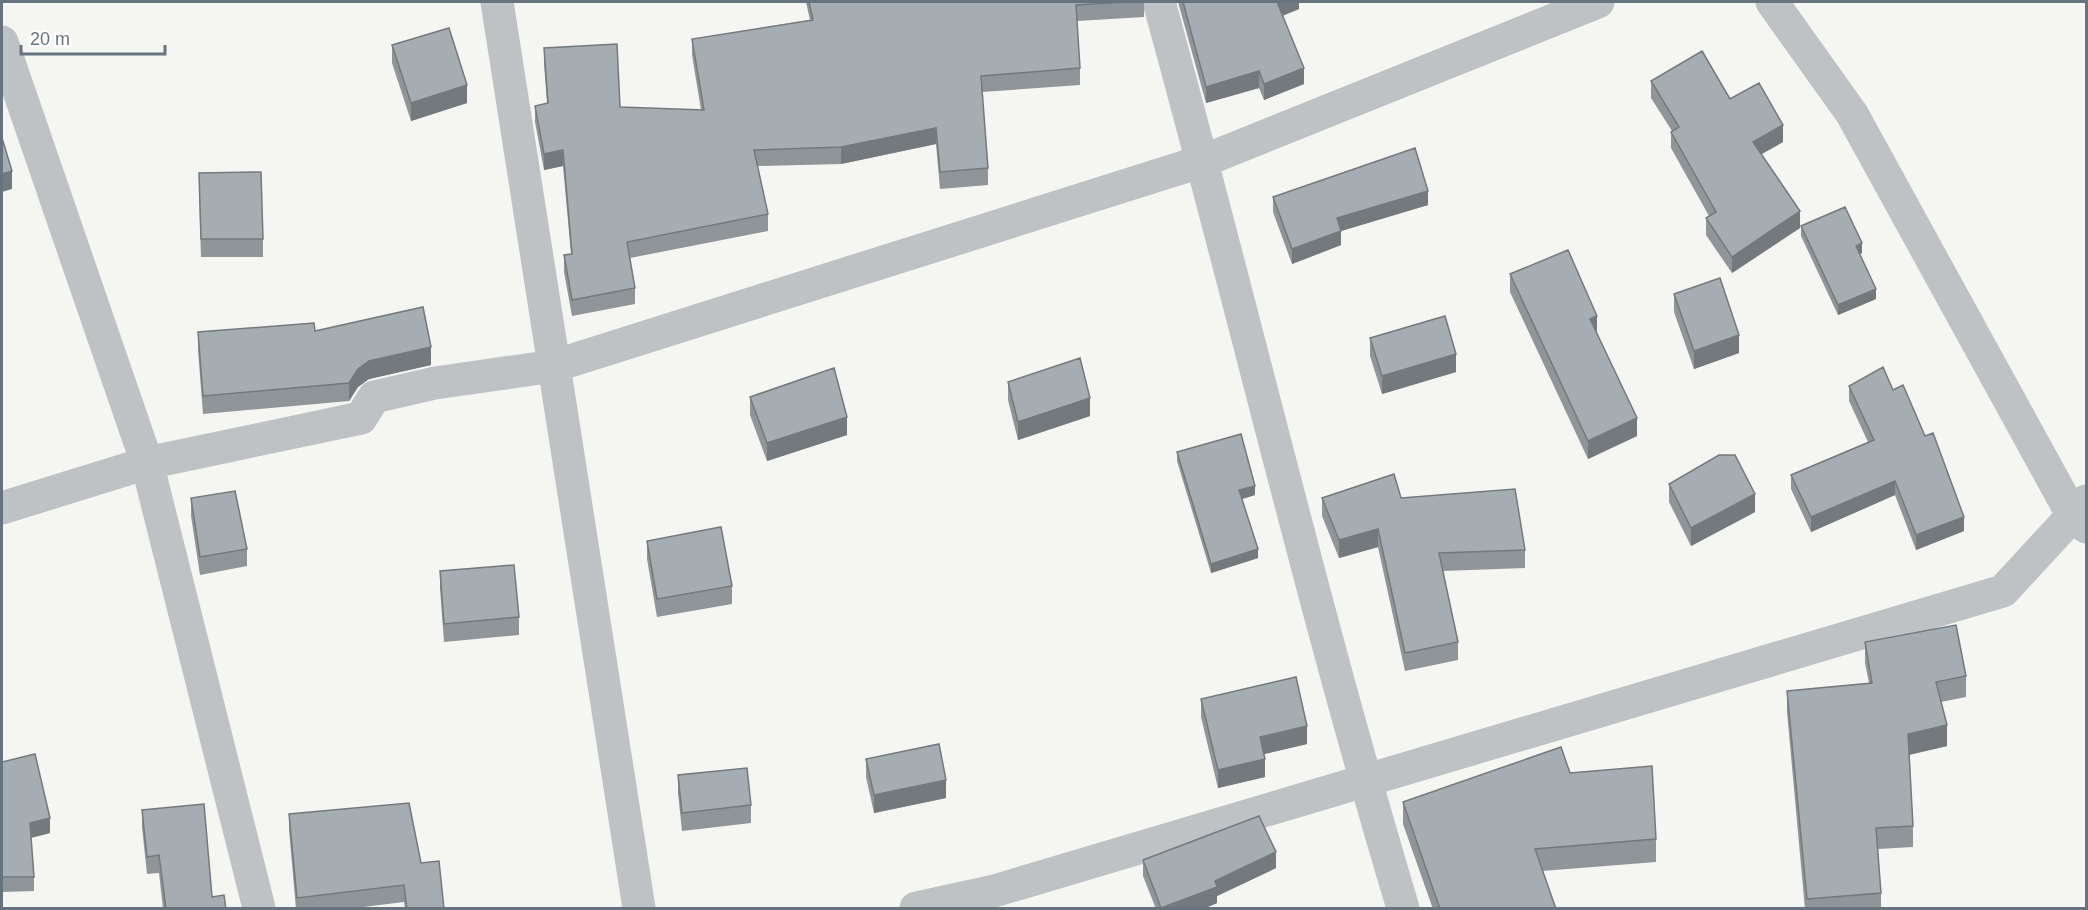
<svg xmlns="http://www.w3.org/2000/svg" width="2088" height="910" font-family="Arial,sans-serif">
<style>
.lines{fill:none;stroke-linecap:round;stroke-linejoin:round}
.minor{stroke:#bec2c5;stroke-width:33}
.wall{fill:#8f9599}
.shaded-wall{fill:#74797d}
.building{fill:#a6adb2;stroke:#74797d;stroke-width:1.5}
</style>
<rect width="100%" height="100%" fill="#f5f5f2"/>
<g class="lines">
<path class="minor" d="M 497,2 L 639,908
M 1159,2 C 1242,303 1313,609 1403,908
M 1772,2 L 1852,114 L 2073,516 L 2086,527
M 2,42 L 147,463 L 259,908
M 2,508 L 147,463 L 361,418 L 374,397 L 435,383 L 554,366 L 1203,161 L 1598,2
M 916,908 L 994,891 L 2003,591 L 2086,501"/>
</g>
<path class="wall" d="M 806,2 L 1144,2 L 1144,17 L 1077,21 L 1080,68 L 1080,85 L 982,92 L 988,168 L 988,185 L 940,189 L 936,144 L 841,164 L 758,166 L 768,214 L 768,231 L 630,258 L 635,288 L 635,304 L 572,316 L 564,272 L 564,255 L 571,254 L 563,166 L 544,170 L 535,122 L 535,106 L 547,103 L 544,64 L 544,48 L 620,107 L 701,110 L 692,55 L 692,39 L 810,20 Z
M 1178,2 L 1299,2 L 1299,9 L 1282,16 L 1304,84 L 1264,100 L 1259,88 L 1206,103 Z
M 392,45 L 467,103 L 411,121 L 392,63 Z
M 1651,81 L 1730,99 L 1783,142 L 1761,154 L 1800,228 L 1732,273 L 1706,235 L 1706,218 L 1709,216 L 1671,148 L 1671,132 L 1672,131 L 1651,98 Z
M 199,191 L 263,239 L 263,257 L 201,257 Z
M 1273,197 L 1428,205 L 1341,231 L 1341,245 L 1292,264 L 1273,212 Z
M 1801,226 L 1862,253 L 1859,254 L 1876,299 L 1838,315 L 1801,236 Z
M 1510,274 L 1597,332 L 1637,436 L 1588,459 L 1510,292 Z
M 1674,294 L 1739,353 L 1694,369 L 1674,312 Z
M 315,331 L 431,365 L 369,379 L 358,387 L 349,401 L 203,414 L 198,350 L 198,332 Z
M 1370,338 L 1456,372 L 1382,394 L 1370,356 Z
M 1008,382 L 1090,416 L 1018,440 L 1008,400 Z
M 1849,386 L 1893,390 L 1964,531 L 1916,550 L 1895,495 L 1811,532 L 1791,489 L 1791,475 L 1868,442 L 1849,401 Z
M 750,397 L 847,435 L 767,461 L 750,415 Z
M 1177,452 L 1255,495 L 1242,499 L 1258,558 L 1211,573 L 1177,461 Z
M 1669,484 L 1755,512 L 1691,546 L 1669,502 Z
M 191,498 L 247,549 L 247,566 L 200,575 L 191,516 Z
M 1322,498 L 1401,498 L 1525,550 L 1525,568 L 1443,571 L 1458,642 L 1458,660 L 1405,671 L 1378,547 L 1339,558 L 1322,516 Z
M 647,541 L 732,586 L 732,604 L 657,617 L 647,559 Z
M 440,571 L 519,617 L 519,635 L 444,642 L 440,588 Z
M 1865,642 L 1966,676 L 1966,697 L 1941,702 L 1947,746 L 1909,755 L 1913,826 L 1913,847 L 1878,849 L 1881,893 L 1881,909 L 1805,909 L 1787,712 L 1787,691 L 1869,683 L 1865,663 Z
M 1201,699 L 1307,744 L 1264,754 L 1265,777 L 1218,788 L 1201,717 Z
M 866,759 L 946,798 L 874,813 L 866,777 Z
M 2,762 L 50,833 L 31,838 L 34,877 L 34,891 L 2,892 Z
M 1570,773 L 1656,839 L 1656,862 L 1542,871 L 1556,909 L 1433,909 L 1403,824 L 1403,802 Z
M 678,775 L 751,805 L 751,823 L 682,831 L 678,793 Z
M 142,810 L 212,897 L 226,909 L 163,909 L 159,873 L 147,874 L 142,827 Z
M 289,814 L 444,909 L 405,909 L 404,902 L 347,909 L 296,909 L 289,830 Z
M 1143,860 L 1276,868 L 1217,896 L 1217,903 L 1203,909 L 1156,909 L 1143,876 Z"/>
<path class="shaded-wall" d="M 1277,2 L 1299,2 L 1299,9 L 1277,18 Z
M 1304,68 L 1304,84 L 1264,100 L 1264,84 Z
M 1259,71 L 1259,88 L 1206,103 L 1206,87 Z
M 467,85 L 467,103 L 411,121 L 411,103 Z
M 1783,125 L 1783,142 L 1753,159 L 1753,142 Z
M 936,128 L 936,144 L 841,164 L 841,147 Z
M 563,150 L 563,166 L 544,170 L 544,154 Z
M 12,171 L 12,189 L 2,192 L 2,174 Z
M 1428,191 L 1428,205 L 1341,231 L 1341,245 L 1292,264 L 1292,249 L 1337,218 Z
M 1800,211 L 1800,228 L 1732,273 L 1732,257 Z
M 1862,243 L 1862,253 L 1856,255 L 1856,246 Z
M 1876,289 L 1876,299 L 1838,315 L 1838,305 Z
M 1597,316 L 1597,334 L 1590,319 Z
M 1739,335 L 1739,353 L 1694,369 L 1694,351 Z
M 431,347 L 431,365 L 369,379 L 358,387 L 349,401 L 349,383 L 358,369 L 369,361 Z
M 1456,354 L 1456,372 L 1382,394 L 1382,376 Z
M 1090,398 L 1090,416 L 1018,440 L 1018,422 Z
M 847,417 L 847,435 L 767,461 L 767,443 Z
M 1637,418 L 1637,436 L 1588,459 L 1588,441 Z
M 1895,481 L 1895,495 L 1811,532 L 1811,517 Z
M 1255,486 L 1255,495 L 1239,500 L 1239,490 Z
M 1755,494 L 1755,512 L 1691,546 L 1691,528 Z
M 1964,517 L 1964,531 L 1916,550 L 1916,535 Z
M 1378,529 L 1378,547 L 1339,558 L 1339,540 Z
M 1258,549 L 1258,558 L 1211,573 L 1211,564 Z
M 1947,725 L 1947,746 L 1908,755 L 1908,734 Z
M 1307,726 L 1307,744 L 1260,755 L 1260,737 Z
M 1265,759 L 1265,777 L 1218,788 L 1218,770 Z
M 946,780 L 946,798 L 874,813 L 874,795 Z
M 50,818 L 50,833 L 30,838 L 30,823 Z
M 1276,852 L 1276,868 L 1217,896 L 1217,903 L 1203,909 L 1161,909 L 1215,881 Z"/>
<path class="building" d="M 809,2 L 1125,2 L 1076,5 L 1080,68 L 981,76 L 988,168 L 940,172 L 936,128 L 841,147 L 754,150 L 768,214 L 627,242 L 635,288 L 572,300 L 564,255 L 572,254 L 563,150 L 544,154 L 535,106 L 548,103 L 544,48 L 617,44 L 620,107 L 704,110 L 692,39 L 813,20 Z
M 1183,2 L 1277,2 L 1304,68 L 1264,84 L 1259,71 L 1206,87 Z
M 449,28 L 467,85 L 411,103 L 392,45 Z
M 1702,51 L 1730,99 L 1759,83 L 1783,125 L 1753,142 L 1800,211 L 1732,257 L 1706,218 L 1716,212 L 1671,132 L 1679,127 L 1651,81 Z
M 2,138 L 12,171 L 2,174 Z
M 1415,148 L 1428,191 L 1337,218 L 1341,231 L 1292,249 L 1273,197 Z
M 261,172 L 263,239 L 201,239 L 199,173 Z
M 1845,207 L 1862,243 L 1856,246 L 1876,289 L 1838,305 L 1801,226 Z
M 1568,250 L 1597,316 L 1590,319 L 1637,418 L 1588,441 L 1510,274 Z
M 1720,278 L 1739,335 L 1694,351 L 1674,294 Z
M 423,307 L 431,347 L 369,361 L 358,369 L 349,383 L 203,396 L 198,332 L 314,323 L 315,331 Z
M 1445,316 L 1456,354 L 1382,376 L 1370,338 Z
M 1080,358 L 1090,398 L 1018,422 L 1008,382 Z
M 1883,367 L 1893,390 L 1903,385 L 1925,436 L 1933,433 L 1964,517 L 1916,535 L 1895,481 L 1811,517 L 1791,475 L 1874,440 L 1849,386 Z
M 834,368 L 847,417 L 767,443 L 750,397 Z
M 1241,434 L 1255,486 L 1239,490 L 1258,549 L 1211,564 L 1177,452 Z
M 1719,455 L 1735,455 L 1755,494 L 1691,528 L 1669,484 Z
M 1394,474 L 1401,498 L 1515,489 L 1525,550 L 1439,553 L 1458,642 L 1405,653 L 1378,529 L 1339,540 L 1322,498 Z
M 235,491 L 247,549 L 200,557 L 191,498 Z
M 721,527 L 732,586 L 657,599 L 647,541 Z
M 514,565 L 519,617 L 444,624 L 440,571 Z
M 1956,625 L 1966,676 L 1936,682 L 1947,725 L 1908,734 L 1913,826 L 1876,828 L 1881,893 L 1807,899 L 1787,691 L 1872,683 L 1865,642 Z
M 1296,677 L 1307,726 L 1260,737 L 1265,759 L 1218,770 L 1201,699 Z
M 939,744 L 946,780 L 874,795 L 866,759 Z
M 1561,747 L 1570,773 L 1652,766 L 1656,839 L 1535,849 L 1556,909 L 1440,909 L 1403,802 Z
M 35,754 L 50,818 L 30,823 L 34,877 L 2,877 L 2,762 Z
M 747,768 L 751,805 L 682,813 L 678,775 Z
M 409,803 L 421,863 L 439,861 L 444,909 L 407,909 L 404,885 L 297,898 L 289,814 Z
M 204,804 L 212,897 L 224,895 L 226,909 L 166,909 L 159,855 L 147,857 L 142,810 Z
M 1259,816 L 1276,852 L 1215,881 L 1217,887 L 1161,908 L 1143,860 Z"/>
<rect width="2088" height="910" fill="none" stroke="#677480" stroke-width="6"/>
<path d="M21 45v9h144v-9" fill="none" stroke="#677480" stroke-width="3"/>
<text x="30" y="45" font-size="18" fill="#677480" stroke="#ffffff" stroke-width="4.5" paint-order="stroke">20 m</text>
</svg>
